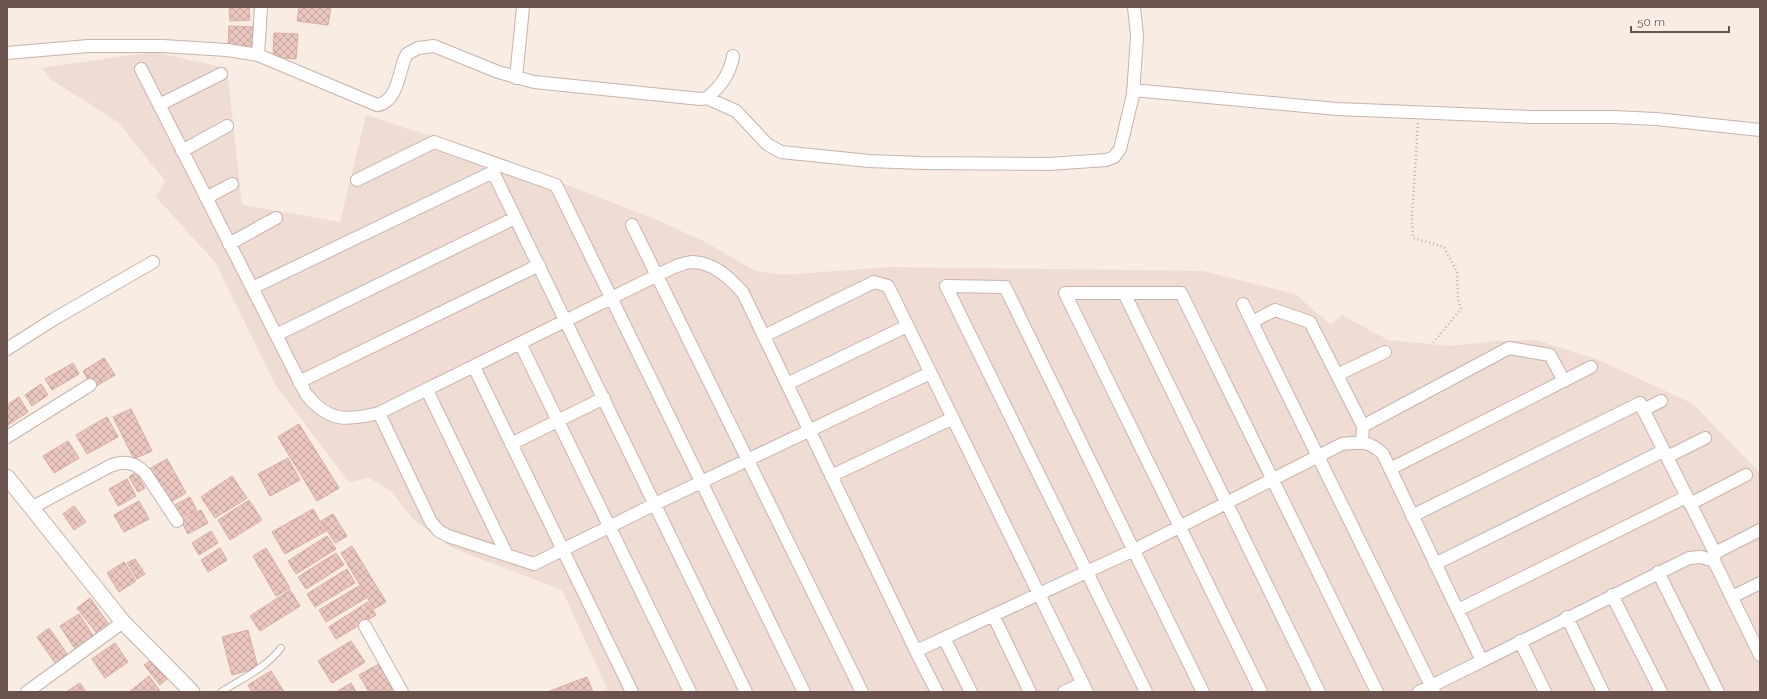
<svg xmlns="http://www.w3.org/2000/svg" width="1767" height="699" font-family="Raleway,sans-serif">
<style>
.residential{fill:#efdcd2}
.building{fill:url(#building-cross-hatch);stroke:#daaca1}
.lines{fill:none;stroke-linecap:round;stroke-linejoin:round}
.service-casing{stroke:#c7b3ac;stroke-width:8}
.minor-casing{stroke:#c7b3ac;stroke-width:14}
.tertiary-casing{stroke:#c7b3ac;stroke-width:17}
.path{stroke:#ceaba2;stroke-width:2.5;stroke-dasharray:1 3;stroke-linecap:butt}
.service{stroke:#fff;stroke-width:6}
.minor{stroke:#fff;stroke-width:12}
.tertiary{stroke:#fff;stroke-width:15}
</style>
<defs>
<pattern id="building-cross-hatch" width="8" height="8" patternUnits="userSpaceOnUse"><rect width="8" height="8" fill="#eac7be"/><path d="M0 0l8 8M0 8l8-8" fill="none" stroke="#c2a49d"/></pattern>
</defs>
<rect width="100%" height="100%" fill="#f8ece3"/>
<path class="residential" d="M 153,52 L 227,68 L 242,205 L 340,222 L 366,115 L 492,156 L 655,219 L 703,241 L 754,270 L 782,275 L 891,267 L 1203,271 L 1295,294 L 1331,325 L 1342,315 L 1388,340 L 1450,346 L 1498,341 L 1536,340 L 1599,360 L 1693,404 L 1760,473 L 1760,692 L 601,692 L 607,688 L 562,590 L 452,548 L 413,519 L 390,490 L 369,478 L 349,482 L 276,386 L 215,262 L 156,197 L 165,181 L 118,122 L 50,79 L 42,68 Z"/>
<path class="building" d="M 229,7 L 249,7 L 250,20 L 230,21 Z
M 299,7 L 331,7 L 328,25 L 297,21 Z
M 229,26 L 253,27 L 252,46 L 228,45 Z
M 274,33 L 298,34 L 296,59 L 273,57 Z
M 104,358 L 115,375 L 93,388 L 83,371 Z
M 73,363 L 79,374 L 52,390 L 45,379 Z
M 41,384 L 48,395 L 32,406 L 25,395 Z
M 19,397 L 28,412 L 8,425 L 7,405 Z
M 131,409 L 152,451 L 134,459 L 113,417 Z
M 107,417 L 118,437 L 87,454 L 76,435 Z
M 299,424 L 339,488 L 317,501 L 278,437 Z
M 68,441 L 79,458 L 54,473 L 43,456 Z
M 288,458 L 300,480 L 270,496 L 258,474 Z
M 167,459 L 186,493 L 169,503 L 149,469 Z
M 136,472 L 145,488 L 138,492 L 129,477 Z
M 232,476 L 247,498 L 215,518 L 201,497 Z
M 127,479 L 136,496 L 118,506 L 109,489 Z
M 190,497 L 197,511 L 177,520 L 171,507 Z
M 249,500 L 262,520 L 230,540 L 218,520 Z
M 139,501 L 149,519 L 124,532 L 114,515 Z
M 74,506 L 86,522 L 74,530 L 63,514 Z
M 313,509 L 326,531 L 285,554 L 272,532 Z
M 201,510 L 208,523 L 188,534 L 181,521 Z
M 333,514 L 347,536 L 335,543 L 321,521 Z
M 211,531 L 218,543 L 199,555 L 192,543 Z
M 327,536 L 336,549 L 296,574 L 288,561 Z
M 352,546 L 386,602 L 374,609 L 341,553 Z
M 220,548 L 227,560 L 208,572 L 201,560 Z
M 266,548 L 290,588 L 276,596 L 253,556 Z
M 336,553 L 344,565 L 306,589 L 298,577 Z
M 135,559 L 145,574 L 137,579 L 127,563 Z
M 124,562 L 136,581 L 119,592 L 107,573 Z
M 347,569 L 355,583 L 315,607 L 307,594 Z
M 359,586 L 366,598 L 326,622 L 319,610 Z
M 290,590 L 300,606 L 260,631 L 250,616 Z
M 90,598 L 110,626 L 98,635 L 77,608 Z
M 368,602 L 376,615 L 336,639 L 329,627 Z
M 79,614 L 94,637 L 75,649 L 60,626 Z
M 49,628 L 70,658 L 57,666 L 37,637 Z
M 248,630 L 258,668 L 232,675 L 222,637 Z
M 351,641 L 365,662 L 332,683 L 318,661 Z
M 115,643 L 128,662 L 105,678 L 92,659 Z
M 152,659 L 167,679 L 160,685 L 144,665 Z
M 379,664 L 396,692 L 369,692 L 359,675 Z
M 271,671 L 284,692 L 252,692 L 248,685 Z
M 149,676 L 161,692 L 129,692 Z
M 587,677 L 593,692 L 547,692 Z
M 80,683 L 86,692 L 66,692 Z
M 351,683 L 356,692 L 336,692 Z"/>
<g class="lines">
<g class="service-casing">
<path id="service" d="M 221,692 C 241,679 266,668 281,648"/>
</g>
<g class="minor-casing">
<path id="minor" d="M 7,53 L 88,46 L 163,46 L 227,50 L 258,55 L 377,105 C 396,103 399,75 404,60 L 407,54 L 418,48 L 434,46 L 498,72 L 534,82 L 701,99 L 707,98 L 736,111 L 767,144 L 781,152 L 869,161 L 922,163 L 1049,164 L 1106,160 L 1114,157 L 1120,149 L 1133,95 L 1137,36 L 1134,7
M 258,55 L 261,7
M 141,69 L 306,394 C 328,422 346,421 379,413 L 674,267 C 680,265 687,262 693,262 C 714,263 730,278 743,293 L 916,651
M 516,78 L 523,7
M 1133,90 L 1337,109 L 1530,117 L 1613,117 L 1656,119 L 1760,130
M 707,98 C 721,86 730,74 733,56
M 159,105 L 221,74
M 182,151 L 227,126
M 357,180 L 434,142 L 556,185 L 804,692
M 206,198 L 232,184
M 632,225 L 862,692
M 229,244 L 276,218
M 252,288 L 493,172 L 746,692
M 1124,293 L 1319,692
M 1243,304 L 1434,692
M 1252,322 L 1275,310 L 1310,322 L 1363,426
M 276,335 L 515,218
M 764,336 L 874,282 L 888,286 L 1087,692
M 520,343 L 690,692
M 7,349 L 54,319 L 153,262
M 474,367 L 632,692
M 1337,375 L 1385,352
M 299,382 L 539,265
M 787,384 L 907,326
M 427,390 L 507,555
M 1643,410 L 1661,401
M 379,413 L 431,522 L 439,531 L 448,536 L 534,564 L 655,504 L 930,373
M 7,437 L 90,385
M 1362,442 L 1363,426 L 1509,348 L 1550,355 L 1564,381
M 511,444 L 604,398
M 1667,457 L 1705,438
M 1390,469 L 1591,367
M 831,476 L 953,418
M 1690,504 L 1746,475
M 31,508 L 110,466 C 124,460 135,462 146,474 L 177,521
M 1412,516 L 1640,403 L 1715,553
M 1714,560 L 1715,553 L 1760,530
M 1435,564 L 1663,451
M 1658,572 L 1718,692
M 1612,595 L 1661,692
M 1732,597 L 1760,583
M 1458,610 L 1686,497
M 993,615 L 1030,692
M 1567,617 L 1603,692
M 365,626 L 402,692
M 944,638 L 971,692
M 1520,641 L 1545,692
M 27,692 L 123,622
M 937,692 L 916,651 L 1134,550 L 1342,444 C 1361,442 1368,440 1383,454 L 1482,661 L 1689,558 L 1701,557 L 1714,561 L 1760,655
M 1064,692 L 1083,683
M 1146,692 L 946,286 L 1005,287 L 1203,692
M 1261,692 L 1065,293 L 1181,293 L 1377,692
M 1419,692 L 1482,661"/>
</g>
<g class="tertiary-casing">
<path id="tertiary" d="M 7,477 L 123,622 L 192,692"/>
</g>
<path class="path" d="M 1418,123 L 1412,217 L 1413,238 L 1444,247 L 1457,272 L 1458,299 L 1461,309 L 1433,343"/>
<use href="#service" class="service"/>
<use href="#minor" class="minor"/>
<use href="#tertiary" class="tertiary"/>
</g>
<rect width="1767" height="699" fill="none" stroke="#6c524d" stroke-width="16"/>
<path d="M1631 26v6h98v-6" fill="none" stroke="#6c524d" stroke-width="2"/>
<text x="1637" y="26" font-size="12" fill="#6c524d" stroke="#fcf0e8" stroke-width="3" paint-order="stroke">50 m</text>
</svg>
